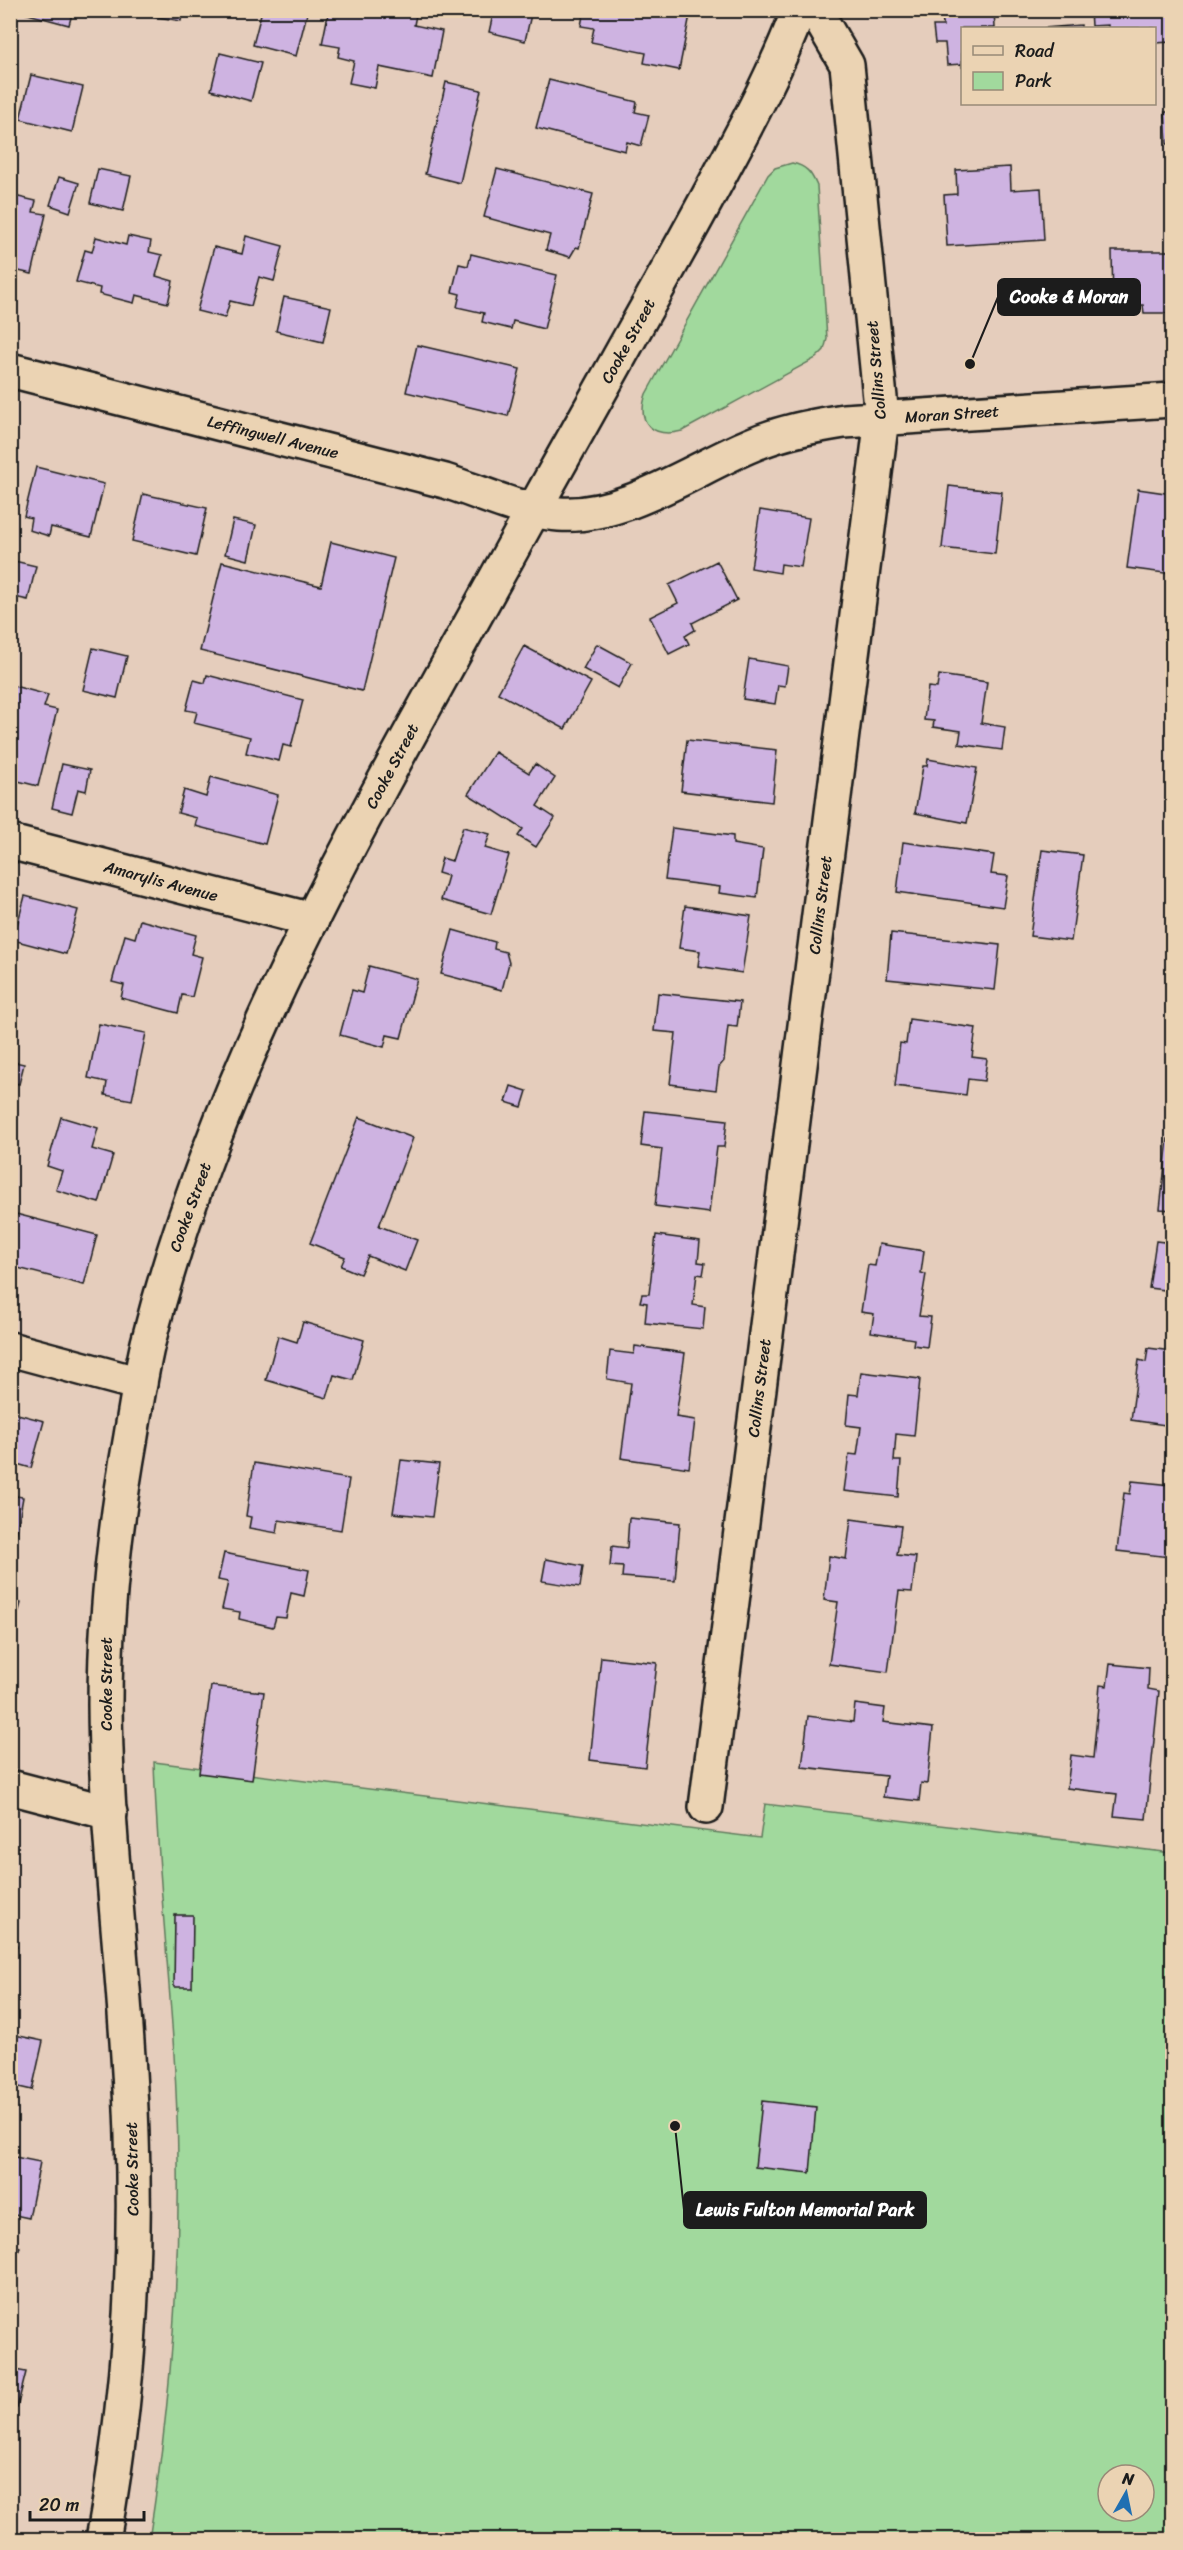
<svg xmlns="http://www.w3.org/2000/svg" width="1183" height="2550" font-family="Sriracha,sans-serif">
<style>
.green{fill:#a1d99d;stroke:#5e7a5c;stroke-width:1.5;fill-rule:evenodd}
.building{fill:#ceb3e1;stroke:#1c1c1c;stroke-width:1.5}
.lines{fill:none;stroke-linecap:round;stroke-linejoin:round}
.street-casing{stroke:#1c1c1c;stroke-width:38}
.secondary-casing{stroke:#1c1c1c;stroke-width:38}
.street{stroke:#ebd3b3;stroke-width:33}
.secondary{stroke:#ebd3b3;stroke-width:33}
.labels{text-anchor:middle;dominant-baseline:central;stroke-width:4.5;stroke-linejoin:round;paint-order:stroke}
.street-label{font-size:16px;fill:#1c1c1c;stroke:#ebd3b3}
.leader{fill:none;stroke:#1c1c1c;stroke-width:2}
.callout-dot{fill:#1c1c1c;stroke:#ebd3b3;stroke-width:2}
.callout{fill:#1c1c1c;stroke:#1c1c1c;stroke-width:2}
.callout-label{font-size:18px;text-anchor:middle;font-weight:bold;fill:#fff}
</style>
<rect width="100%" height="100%" fill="#e5cdbc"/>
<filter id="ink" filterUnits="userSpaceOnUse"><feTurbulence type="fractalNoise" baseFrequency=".0167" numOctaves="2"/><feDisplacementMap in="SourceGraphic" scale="12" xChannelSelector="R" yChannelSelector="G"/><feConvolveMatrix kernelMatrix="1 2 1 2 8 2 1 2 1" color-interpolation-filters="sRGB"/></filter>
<g filter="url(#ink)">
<path class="green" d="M 792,163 C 806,166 811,172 817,186 L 827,339 L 824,350 L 816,358 L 682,431 C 653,438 636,424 646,394 L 768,175 L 775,168 Z
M 154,1762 L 760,1838 L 765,1804 L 1172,1853 L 1172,2539 L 149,2540 C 169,2414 180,2288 178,2160 C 177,2028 158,1895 154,1762 ZM 1108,2475 L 1144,2475 L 1144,2511 L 1108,2511 Z"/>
<path class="building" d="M 25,10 L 73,10 L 69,25 L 24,13 Z
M 134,10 L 183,10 L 181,21 L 133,13 Z
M 262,10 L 308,10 L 296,56 L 253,45 Z
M 329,10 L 417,10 L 414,25 L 442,31 L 433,78 L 379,67 L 375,88 L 349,83 L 354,61 L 338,57 L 340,47 L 322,44 Z
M 494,10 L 532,10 L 525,41 L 489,32 Z
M 584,10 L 691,10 L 679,70 L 644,63 L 646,53 L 591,42 L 594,28 L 581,26 Z
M 942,10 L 994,10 L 995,28 L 962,28 L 962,68 L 962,64 L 947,65 L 945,43 L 935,43 L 933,26 L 943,26 Z
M 1090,10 L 1171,10 L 1172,42 L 1154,43 L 1154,28 L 1108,28 L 1108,25 L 1091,26 Z
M 1081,25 L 1081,28 L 1044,28 Z
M 220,53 L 261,63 L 251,101 L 211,90 Z
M 31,75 L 83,87 L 72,132 L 20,119 Z
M 549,80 L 637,102 L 635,112 L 649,115 L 641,146 L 627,142 L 625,151 L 536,128 Z
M 446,82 L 481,90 L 460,183 L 425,174 Z
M 1165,112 L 1172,112 L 1172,144 L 1167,144 Z
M 1010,167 L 1011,190 L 1041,188 L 1044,240 L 947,246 L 944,195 L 957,194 L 956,170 Z
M 98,169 L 131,176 L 123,211 L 90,203 Z
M 497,169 L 593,194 L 579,248 L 576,247 L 570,257 L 546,250 L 550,235 L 484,217 Z
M 59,177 L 79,183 L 70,212 L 50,205 Z
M 10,195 L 36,201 L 33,212 L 46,214 L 32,274 L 10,269 Z
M 1171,218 L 1172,218 L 1172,313 L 1144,313 L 1143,305 L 1113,305 L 1112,251 L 1171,251 Z
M 128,236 L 151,241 L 149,252 L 162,255 L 156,276 L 173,281 L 168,303 L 136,295 L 134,303 L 99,294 L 100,288 L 76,282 L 85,250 L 92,252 L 96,237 L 126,245 Z
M 246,236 L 283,246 L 274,281 L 259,277 L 251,306 L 230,301 L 225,318 L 197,311 L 214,247 L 242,254 Z
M 471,254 L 557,275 L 544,329 L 513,321 L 511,329 L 482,322 L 484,313 L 457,307 L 460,294 L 452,292 L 459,264 L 468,266 Z
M 284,297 L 331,307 L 323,342 L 276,331 Z
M 417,345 L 520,369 L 508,416 L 406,392 Z
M 36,467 L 104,484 L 91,537 L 51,527 L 49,536 L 29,530 L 31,518 L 24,516 Z
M 949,486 L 1002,492 L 995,554 L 942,548 Z
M 1138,489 L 1172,494 L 1172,574 L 1127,568 Z
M 143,494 L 207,508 L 196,556 L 132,541 Z
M 760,510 L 809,518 L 801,567 L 781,564 L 780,573 L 751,568 Z
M 233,520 L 256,525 L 248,560 L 225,554 Z
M 331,542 L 394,558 L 362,691 L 200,651 L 222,562 L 321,586 Z
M 10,560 L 36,566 L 28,600 L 10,596 Z
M 717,561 L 737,600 L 692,623 L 695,630 L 685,636 L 689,644 L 669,654 L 650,617 L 678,603 L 669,585 Z
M 597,644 L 632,663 L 618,688 L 583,669 Z
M 524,646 L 591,682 L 565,729 L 498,693 Z
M 93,648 L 127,656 L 117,698 L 83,690 Z
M 749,659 L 788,666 L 785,686 L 778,685 L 775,704 L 743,699 Z
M 207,675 L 303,700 L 291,747 L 283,745 L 279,761 L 246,753 L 250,737 L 194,723 L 197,712 L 186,710 L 194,680 L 205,683 Z
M 939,675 L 987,682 L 981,723 L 1005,727 L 1002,750 L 959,744 L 961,731 L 933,727 L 934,721 L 924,720 L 928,687 L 937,688 Z
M 14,686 L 48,695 L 44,707 L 57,710 L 38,786 L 10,779 L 10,697 Z
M 687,740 L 777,750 L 772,802 L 681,791 Z
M 495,752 L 529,773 L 535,764 L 555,778 L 537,806 L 555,818 L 536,847 L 518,836 L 523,829 L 468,794 Z
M 928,759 L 977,768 L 967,823 L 915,813 L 923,766 L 927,766 Z
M 62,764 L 90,770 L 86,791 L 78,789 L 72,813 L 52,808 Z
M 211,777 L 278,795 L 265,844 L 195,826 L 197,818 L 178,813 L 184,790 L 206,797 Z
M 463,827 L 490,834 L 485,848 L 509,855 L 491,914 L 441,900 L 448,876 L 438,873 L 442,858 L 452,861 Z
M 672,828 L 733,836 L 733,844 L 763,849 L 757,898 L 719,893 L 720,887 L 665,880 Z
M 903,842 L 994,855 L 991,874 L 1008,876 L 1003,907 L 897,892 Z
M 1042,850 L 1083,855 L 1071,941 L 1030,936 Z
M 25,896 L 78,910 L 66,954 L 13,940 Z
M 685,906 L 751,916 L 742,973 L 698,966 L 700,951 L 679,948 Z
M 140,920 L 196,935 L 191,954 L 202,957 L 192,997 L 182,995 L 178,1013 L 121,998 L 124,985 L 112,982 L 125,935 L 135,938 Z
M 453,930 L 495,942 L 494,949 L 506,952 L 509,963 L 502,990 L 441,974 Z
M 891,933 L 1000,945 L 995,990 L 887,979 Z
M 369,966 L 417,979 L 401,1038 L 387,1035 L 384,1047 L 340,1035 L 352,990 L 362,993 Z
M 658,993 L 740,1002 L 737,1027 L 728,1026 L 724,1061 L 719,1067 L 716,1090 L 670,1084 L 676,1033 L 654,1031 Z
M 909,1019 L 976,1028 L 972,1057 L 987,1059 L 984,1081 L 968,1079 L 966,1095 L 895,1086 L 900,1043 L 906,1044 Z
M 99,1024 L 146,1033 L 132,1100 L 105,1095 L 107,1082 L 88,1078 Z
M 10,1061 L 24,1064 L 19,1084 L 10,1082 Z
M 1170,1068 L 1172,1068 L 1172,1094 L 1167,1094 Z
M 511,1086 L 527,1091 L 522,1107 L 506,1102 Z
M 645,1111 L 727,1120 L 724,1147 L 717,1147 L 709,1213 L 655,1206 L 662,1149 L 641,1146 Z
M 61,1117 L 98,1128 L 92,1149 L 113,1155 L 99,1203 L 56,1190 L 62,1171 L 47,1166 Z
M 359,1117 L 413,1138 L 379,1226 L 417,1240 L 405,1271 L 368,1256 L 360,1274 L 341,1266 L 345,1257 L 310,1243 Z
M 1168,1139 L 1172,1140 L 1172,1210 L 1160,1209 Z
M 16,1214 L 97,1235 L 84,1285 L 10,1266 L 10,1234 Z
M 656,1235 L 700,1241 L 698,1262 L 705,1263 L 703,1275 L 697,1274 L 693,1305 L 705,1307 L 703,1329 L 645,1323 L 647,1303 L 640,1302 L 642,1294 L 649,1294 Z
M 1156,1241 L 1172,1243 L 1172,1291 L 1149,1288 Z
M 879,1244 L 924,1251 L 921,1273 L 926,1274 L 919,1316 L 931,1317 L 927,1347 L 913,1345 L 914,1339 L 871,1332 L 874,1314 L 861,1312 L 868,1265 L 875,1266 Z
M 303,1322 L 364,1340 L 353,1380 L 334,1375 L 327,1398 L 266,1380 L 278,1336 L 297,1342 Z
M 635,1346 L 685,1353 L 676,1417 L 695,1420 L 689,1468 L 621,1458 L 631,1383 L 607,1379 L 610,1351 L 634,1354 Z
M 1148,1348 L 1172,1351 L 1172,1426 L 1131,1420 L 1139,1360 L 1146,1362 Z
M 861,1372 L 920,1379 L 914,1436 L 896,1434 L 894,1461 L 901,1461 L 898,1497 L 844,1491 L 849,1454 L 857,1455 L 861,1427 L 846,1425 L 849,1394 L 858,1395 Z
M 10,1412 L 44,1421 L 31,1468 L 10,1462 Z
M 401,1460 L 439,1464 L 432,1517 L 393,1513 Z
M 254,1463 L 349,1479 L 341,1530 L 279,1520 L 277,1533 L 249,1528 L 251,1517 L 246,1516 Z
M 1132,1481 L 1172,1485 L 1172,1530 L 1170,1557 L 1117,1551 L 1124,1493 L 1130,1494 Z
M 10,1495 L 23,1497 L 14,1548 L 10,1547 Z
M 629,1518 L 680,1523 L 675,1581 L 622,1577 L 623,1567 L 610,1566 L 612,1546 L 627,1548 Z
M 851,1519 L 901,1526 L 897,1555 L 916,1557 L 912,1592 L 899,1591 L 888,1672 L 829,1664 L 838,1602 L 824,1600 L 829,1556 L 846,1559 Z
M 224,1553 L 309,1570 L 304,1596 L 291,1593 L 286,1618 L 276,1617 L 273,1627 L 239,1619 L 240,1612 L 222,1609 L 228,1582 L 218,1580 Z
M 546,1559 L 583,1566 L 580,1587 L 542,1581 Z
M 10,1601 L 21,1603 L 13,1633 L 10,1632 Z
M 601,1657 L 657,1663 L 645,1767 L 590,1760 Z
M 1110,1664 L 1149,1668 L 1148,1689 L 1159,1691 L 1146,1819 L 1114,1816 L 1117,1794 L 1067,1788 L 1071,1755 L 1093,1758 L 1100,1685 L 1107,1686 Z
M 211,1686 L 264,1692 L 252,1780 L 199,1773 Z
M 855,1704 L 885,1708 L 883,1722 L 933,1728 L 927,1784 L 921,1783 L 919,1801 L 883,1797 L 886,1776 L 802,1767 L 808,1716 L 853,1722 Z
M 175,1915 L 193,1915 L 192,1987 L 174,1987 Z
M 10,1936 L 13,1936 L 11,1944 L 17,1946 L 10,1973 Z
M 10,2034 L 43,2041 L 32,2090 L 10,2085 Z
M 762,2101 L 816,2107 L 810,2173 L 755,2167 Z
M 10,2156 L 40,2162 L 29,2218 L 10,2214 Z
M 10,2244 L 20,2247 L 10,2280 Z
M 10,2369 L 26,2372 L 17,2408 L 10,2406 Z"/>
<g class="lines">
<g class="street-casing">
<path id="street" d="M 10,370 L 445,481 C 483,493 519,511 559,514 C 623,519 693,469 751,445 C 781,432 812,426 844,421 L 1172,400
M 10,842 L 312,920
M 10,1349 L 140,1384
M 10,1787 L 110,1813
M 706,1807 L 882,418 L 847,65 L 815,10"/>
</g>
<g class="secondary-casing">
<path id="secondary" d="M 103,2540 C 127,2407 137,2270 132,2136 C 128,1992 106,1849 105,1704 C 105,1614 115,1525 131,1436 C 136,1405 141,1373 148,1343 C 205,1116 315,904 428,701 C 489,590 550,480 612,370 C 649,303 687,237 723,169 C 751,117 778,66 799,10"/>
</g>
<use href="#street" class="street"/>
<use href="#secondary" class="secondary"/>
</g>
</g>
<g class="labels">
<g class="street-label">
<text transform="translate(628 341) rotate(-61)">Cooke Street</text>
<text transform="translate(876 370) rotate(-95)">Collins Street</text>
<text transform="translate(952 414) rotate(-4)">Moran Street</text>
<text transform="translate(273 437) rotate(14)">Leffingwell Avenue</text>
<text transform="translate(392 766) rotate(-62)">Cooke Street</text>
<text transform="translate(161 881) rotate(15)">Amarylis Avenue</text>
<text transform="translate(820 905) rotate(-83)">Collins Street</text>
<text transform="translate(190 1207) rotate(-70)">Cooke Street</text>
<text transform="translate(759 1388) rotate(-83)">Collins Street</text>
<text transform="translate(106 1684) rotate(-90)">Cooke Street</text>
<text transform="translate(132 2169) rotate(-91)">Cooke Street</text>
</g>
</g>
<path class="leader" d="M970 364L998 297M675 2126L684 2210"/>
<g class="callout-dot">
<circle cx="970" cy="364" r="6"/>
<circle cx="675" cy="2126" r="6"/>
</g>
<g class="callout">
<rect x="998" y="279" width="142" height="36" rx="6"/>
<rect x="684" y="2192" width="242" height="36" rx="6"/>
</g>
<g class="callout-label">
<text x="1069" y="303">Cooke &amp; Moran</text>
<text x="805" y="2216">Lewis Fulton Memorial Park</text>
</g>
<rect width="1183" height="2550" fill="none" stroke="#ebd3b3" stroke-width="36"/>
<rect x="18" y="18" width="1147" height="2514" fill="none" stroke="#1c1c1c" stroke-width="2" filter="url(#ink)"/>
<rect x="961" y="27" width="195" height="78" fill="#ebd3b3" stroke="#988a77" stroke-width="1.5"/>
<rect x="973" y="46" width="30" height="9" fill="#ebd3b3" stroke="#988a77" stroke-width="1.5"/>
<text x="1015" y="57" font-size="18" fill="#1c1c1c">Road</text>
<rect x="973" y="72" width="30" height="18" fill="#a1d99d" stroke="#988a77" stroke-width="1.5"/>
<text x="1015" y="87" font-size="18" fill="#1c1c1c">Park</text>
<g transform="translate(1126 2493) rotate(9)"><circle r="28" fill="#ebd3b3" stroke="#988a77" stroke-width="1.5"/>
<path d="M0-4.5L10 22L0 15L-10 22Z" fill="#1f6fb2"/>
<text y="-9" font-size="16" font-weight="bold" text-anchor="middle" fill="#1c1c1c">N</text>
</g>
<path d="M30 2511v9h114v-9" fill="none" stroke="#1c1c1c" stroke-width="3"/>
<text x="39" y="2511" font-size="18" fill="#1c1c1c" stroke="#ebd3b3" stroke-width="4.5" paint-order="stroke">20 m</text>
</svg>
